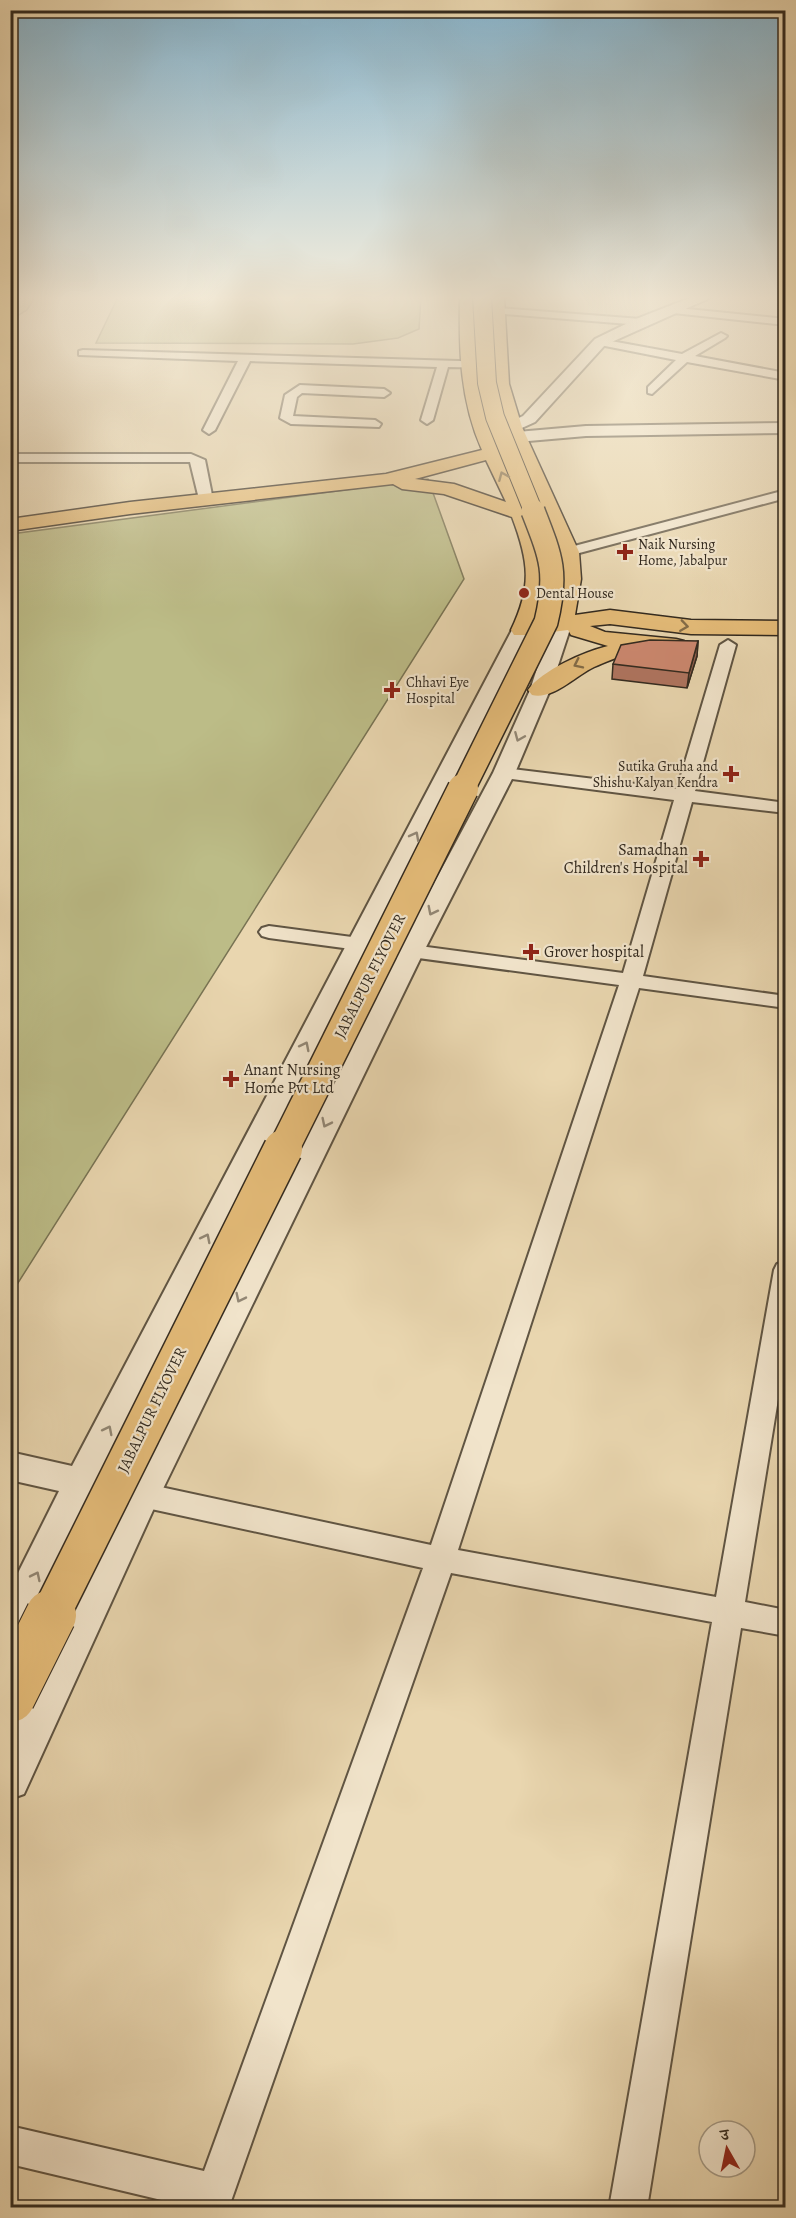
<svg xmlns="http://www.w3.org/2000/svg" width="796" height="2218" font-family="Alegreya,'Noto Serif Devanagari',serif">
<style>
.green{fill:#bcbc87;stroke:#787353;stroke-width:1.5}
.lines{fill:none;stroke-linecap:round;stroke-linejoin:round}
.minor-casing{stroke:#605543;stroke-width:4}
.tertiary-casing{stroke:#605543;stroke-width:4}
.primary-casing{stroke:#332a1f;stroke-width:3}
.minor{fill:#f1e4cb;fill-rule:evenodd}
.tertiary{fill:#f1e4cb;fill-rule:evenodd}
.primary{fill:#e4bb78;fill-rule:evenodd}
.primary-bridge-far4-casing{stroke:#332a1f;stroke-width:20;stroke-linecap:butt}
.primary-bridge-far3-casing{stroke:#332a1f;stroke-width:26;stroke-linecap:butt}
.primary-bridge-far2-casing{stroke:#332a1f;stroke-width:33;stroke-linecap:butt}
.primary-bridge-far1-casing{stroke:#332a1f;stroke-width:41;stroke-linecap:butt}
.primary-bridge-casing{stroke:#332a1f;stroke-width:52;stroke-linecap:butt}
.primary-bridge-far4{stroke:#e4bb78;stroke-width:18}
.primary-bridge-far3{stroke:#e4bb78;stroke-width:23}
.primary-bridge-far2{stroke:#e4bb78;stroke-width:30}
.primary-bridge-far1{stroke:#e4bb78;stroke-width:38}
.primary-bridge{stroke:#e4bb78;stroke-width:50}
.wall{fill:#af745f;stroke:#332a1f;stroke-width:1.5}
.shaded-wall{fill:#8e5e4d;stroke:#332a1f;stroke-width:1.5}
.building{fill:#cb876e;stroke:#332a1f;stroke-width:1.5}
.oneway{stroke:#836b47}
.oneway2{stroke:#928775}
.poi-dot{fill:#8f2418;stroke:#f1e4cb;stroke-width:2}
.labels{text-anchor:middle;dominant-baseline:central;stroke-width:4.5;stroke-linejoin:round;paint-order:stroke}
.far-poi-label{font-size:14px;fill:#332a1f;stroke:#f1e4cb;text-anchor:start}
.poi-label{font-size:16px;fill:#332a1f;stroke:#f1e4cb;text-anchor:start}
.street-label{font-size:16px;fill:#332a1f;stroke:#f1e4cb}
</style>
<rect width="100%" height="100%" fill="#e9d6af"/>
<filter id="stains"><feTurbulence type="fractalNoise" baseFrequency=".00333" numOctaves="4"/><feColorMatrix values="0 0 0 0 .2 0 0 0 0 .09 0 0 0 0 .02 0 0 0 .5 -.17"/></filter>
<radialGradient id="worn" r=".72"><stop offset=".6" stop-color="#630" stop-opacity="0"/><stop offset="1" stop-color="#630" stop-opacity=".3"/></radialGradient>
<path class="green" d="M 11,297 L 35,297 L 27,310 L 11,320 Z
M 118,297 L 421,297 L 419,329 L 398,338 L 353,344 L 96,343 Z
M 428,479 L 464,579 L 11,1294 L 11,534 Z"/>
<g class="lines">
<g class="minor-casing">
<path id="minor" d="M 668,307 L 786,319 L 786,325 L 664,312 L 663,310 Z
M 497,308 L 641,319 L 647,322 L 641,325 L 493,313 L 493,309 Z
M 721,333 L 727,336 L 725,338 L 695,356 L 786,373 L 786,380 L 687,362 L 652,394 L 648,393 L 648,387 L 676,360 L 600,345 L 594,342 L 600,339 L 682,354 Z
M 83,350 L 493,362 L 499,365 L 493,368 L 448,367 L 433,420 L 427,424 L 421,420 L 437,367 L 250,361 L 215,430 L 209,434 L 203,430 L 238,361 L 79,355 L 79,351 Z
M 300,385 L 384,389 L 390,393 L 384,397 L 302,393 L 297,397 L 293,416 L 375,420 L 381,424 L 379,427 L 291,424 L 280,418 L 285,395 Z
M 10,454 L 191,454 L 205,460 L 212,495 L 205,499 L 198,495 L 190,462 L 10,462 Z
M 786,490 L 786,498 L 568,556 L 561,552 L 563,549 Z
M 728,640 L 736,645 L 695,791 L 786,803 L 786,813 L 692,802 L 643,976 L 786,996 L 786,1008 L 639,988 L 458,1550 L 716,1597 L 774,1270 L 777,1264 L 786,1261 L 786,1350 L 745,1602 L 786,1610 L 786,1636 L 741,1628 L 647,2208 L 609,2208 L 712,1622 L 451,1573 L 229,2207 L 195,2208 L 10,2164 L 10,2126 L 204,2171 L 423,1568 L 142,1507 L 132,1503 L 128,1495 L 132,1487 L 142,1483 L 431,1545 L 619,985 L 269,938 L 262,936 L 259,932 L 262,928 L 269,926 L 623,973 L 674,800 L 504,778 L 495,773 L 504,768 L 677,789 L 720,645 Z"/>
</g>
<g class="tertiary-casing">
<path id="tertiary" d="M 692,297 L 712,297 L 605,345 L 535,422 L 513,432 L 496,433 L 488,428 L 490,425 L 510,422 L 523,416 L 595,339 L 636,319 Z
M 786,423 L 786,433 L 586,436 L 517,442 L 509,437 L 517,432 L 586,426 Z
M 562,617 L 572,623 L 550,690 L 515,773 L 424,951 L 160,1495 L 24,1794 L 10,1799 L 10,1735 L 124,1495 L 398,951 L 493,773 L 530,690 L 552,623 Z
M 522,624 L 532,630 L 103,1473 L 112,1476 L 117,1486 L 112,1496 L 99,1500 L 91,1499 L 23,1641 L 10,1646 L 10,1589 L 59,1491 L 10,1480 L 10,1452 L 72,1466 L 512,630 Z"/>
</g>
<g class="primary-casing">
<path id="primary" d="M 460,297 L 476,297 C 476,349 478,397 499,446 L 511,443 L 491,384 L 488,297 L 504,297 L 509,384 L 522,427 L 579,552 L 581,579 L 575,615 L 610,610 L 691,620 L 786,621 L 786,635 L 691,634 L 610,624 L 590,626 L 605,632 L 676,639 L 684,641 L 688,646 L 684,651 C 671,654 653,646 642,649 C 627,654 609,660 594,667 C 575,676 553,700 532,695 L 528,690 C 542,670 584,652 608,646 L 571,635 L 568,630 L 544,633 L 534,628 L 530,635 L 514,635 L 511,630 C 532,586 529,562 512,517 L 444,494 L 402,489 L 393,484 L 130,514 L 10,531 L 10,519 L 130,502 L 386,474 L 482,450 C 460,400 459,351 460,297 ZM 515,453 L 557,552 L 558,588 L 552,618 L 538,621 C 565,565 528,506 504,456 ZM 486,460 L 506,502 L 454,484 L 415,479 Z"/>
</g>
<use href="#minor" class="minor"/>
<use href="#tertiary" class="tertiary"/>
<use href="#primary" class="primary"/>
<g class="primary-bridge-far4-casing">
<path id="primary-bridge-far4" d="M 482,297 L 487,383 L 495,417 L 534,513"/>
</g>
<g class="primary-bridge-far3-casing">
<path id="primary-bridge-far3" d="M 462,791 L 546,622 C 558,573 551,557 533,511"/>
</g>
<g class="primary-bridge-far2-casing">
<path id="primary-bridge-far2" d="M 283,1150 L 463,789"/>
</g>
<g class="primary-bridge-far1-casing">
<path id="primary-bridge-far1" d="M 50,1616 L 283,1149"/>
</g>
<g class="primary-bridge-casing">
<path id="primary-bridge" d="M 10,1697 L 51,1615"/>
</g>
<use href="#primary-bridge-far4" class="primary-bridge-far4"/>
<use href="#primary-bridge-far3" class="primary-bridge-far3"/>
<use href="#primary-bridge-far2" class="primary-bridge-far2"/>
<use href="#primary-bridge-far1" class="primary-bridge-far1"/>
<use href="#primary-bridge" class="primary-bridge"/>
</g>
<path class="wall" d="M 698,641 L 697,656 L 687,688 L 612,679 L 613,664 Z"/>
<path class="shaded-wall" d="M 698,641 L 697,656 L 687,688 L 689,673 Z"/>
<path class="building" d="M 650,640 L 698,641 L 689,673 L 613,664 L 621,645 Z"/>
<defs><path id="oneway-chevron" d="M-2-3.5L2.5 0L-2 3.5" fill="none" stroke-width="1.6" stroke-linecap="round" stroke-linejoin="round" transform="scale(1.5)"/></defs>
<g class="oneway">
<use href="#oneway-chevron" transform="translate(503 476) rotate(-113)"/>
<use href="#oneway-chevron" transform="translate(684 626) rotate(8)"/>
<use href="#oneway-chevron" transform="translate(578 664) rotate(154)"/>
</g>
<g class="oneway2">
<use href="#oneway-chevron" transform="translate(519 737) rotate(113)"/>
<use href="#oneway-chevron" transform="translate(415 836) rotate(-62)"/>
<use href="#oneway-chevron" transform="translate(432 911) rotate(117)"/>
<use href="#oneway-chevron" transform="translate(305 1046) rotate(-63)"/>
<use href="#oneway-chevron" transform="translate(326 1123) rotate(116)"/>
<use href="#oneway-chevron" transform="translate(206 1238) rotate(-63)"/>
<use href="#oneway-chevron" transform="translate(240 1298) rotate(116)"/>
<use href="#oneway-chevron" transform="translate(108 1430) rotate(-63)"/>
<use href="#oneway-chevron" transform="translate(36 1576) rotate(-64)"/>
</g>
<linearGradient id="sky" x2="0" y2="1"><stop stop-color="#87b6d0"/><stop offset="0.49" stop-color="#f5eddb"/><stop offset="1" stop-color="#f5eddb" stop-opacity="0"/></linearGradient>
<rect width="796" height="608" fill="url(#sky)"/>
<g class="poi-dot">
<path d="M622 543h6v6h6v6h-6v6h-6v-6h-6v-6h6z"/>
<circle cx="524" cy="593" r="6"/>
<path d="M389 681h6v6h6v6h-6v6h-6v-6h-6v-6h6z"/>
<path d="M728 765h6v6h6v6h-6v6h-6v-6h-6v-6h6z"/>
<path d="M698 850h6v6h6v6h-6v6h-6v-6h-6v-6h6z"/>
<path d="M528 943h6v6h6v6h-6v6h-6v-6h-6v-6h6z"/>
<path d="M228 1070h6v6h6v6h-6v6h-6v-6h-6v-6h6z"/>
</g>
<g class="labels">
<g class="far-poi-label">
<text x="638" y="544">Naik Nursing<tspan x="638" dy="16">Home, Jabalpur</tspan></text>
<text x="536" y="593">Dental House</text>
<text x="406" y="682">Chhavi Eye<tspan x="406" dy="16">Hospital</tspan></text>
<text x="718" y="766" text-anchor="end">Sutika Gruha and<tspan x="718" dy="16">Shishu Kalyan Kendra</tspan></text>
</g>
<g class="poi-label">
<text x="688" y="850" text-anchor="end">Samadhan<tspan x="688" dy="18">Children's Hospital</tspan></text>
<text x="544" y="952">Grover hospital</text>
<text x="244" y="1070">Anant Nursing<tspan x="244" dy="18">Home Pvt Ltd</tspan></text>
</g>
<g class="street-label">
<text transform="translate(370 976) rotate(-63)">JABALPUR FLYOVER</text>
<text transform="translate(152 1410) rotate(-64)">JABALPUR FLYOVER</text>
</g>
</g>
<rect width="796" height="2218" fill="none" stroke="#e9d6af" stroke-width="36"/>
<rect x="12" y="12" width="772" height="2194" fill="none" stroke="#332a1f" stroke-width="3"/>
<rect x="18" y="18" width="760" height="2182" fill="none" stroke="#332a1f" stroke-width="1.5"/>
<g transform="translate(727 2149) rotate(351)"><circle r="28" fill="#f1e4cb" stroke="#a59a86" stroke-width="1.5"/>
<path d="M0-4.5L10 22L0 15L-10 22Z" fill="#8f2418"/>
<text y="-9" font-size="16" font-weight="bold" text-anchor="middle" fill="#332a1f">उ</text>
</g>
<rect width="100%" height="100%" filter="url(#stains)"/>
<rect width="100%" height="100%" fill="url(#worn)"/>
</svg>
